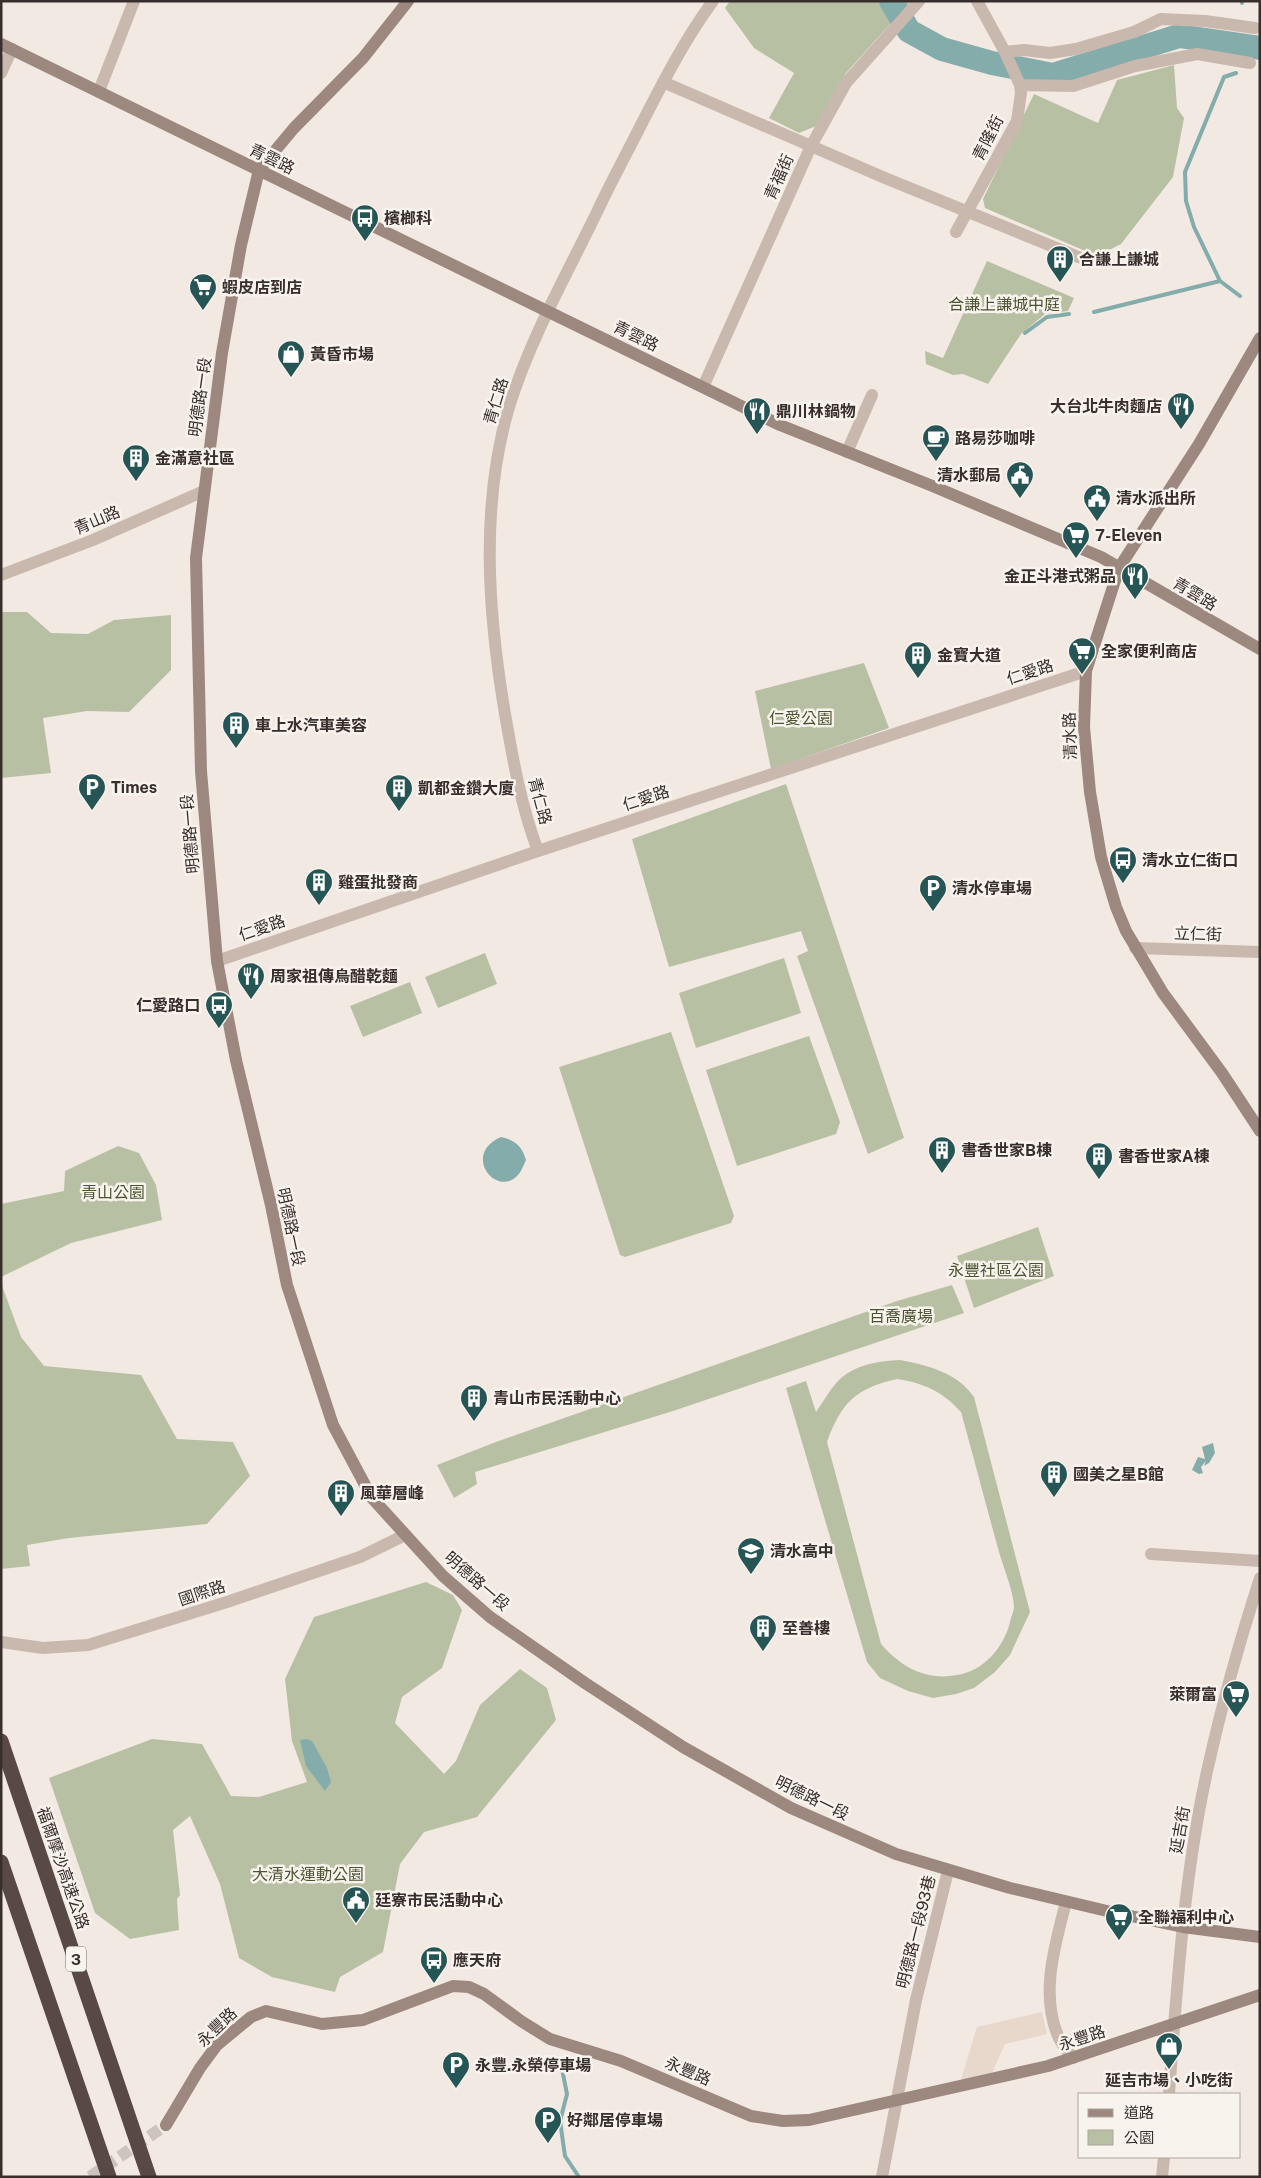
<svg xmlns="http://www.w3.org/2000/svg" width="1261" height="2178" font-family="'Public Sans','Noto Sans TC',sans-serif">
<style>
.green{fill:#b8c0a3;fill-rule:evenodd}
.plaza{fill:#e8d8cb}
.water{fill:#83acaa}
.lines{fill:none;stroke-linecap:round;stroke-linejoin:round}
.stream{stroke:#83acaa;stroke-width:4}
.river{stroke:#83acaa;stroke-width:24}
.secondary-tunnel{stroke:#cdc4be;stroke-width:12;stroke-dasharray:12 6;stroke-linecap:butt}
.street{stroke:#c9b8ae;stroke-width:12}
.secondary{stroke:#9d8880;stroke-width:12}
.highway{stroke:#584944;stroke-width:15}
.labels{text-anchor:middle;dominant-baseline:central;stroke-width:5;stroke-linejoin:round;paint-order:stroke}
.shield{fill:#f9f3ee;stroke:#726a66;stroke-width:1}
.shield-label{font-size:15px;font-weight:bold;fill:#382f2c}
.street-label{font-size:16px;fill:#382f2c;stroke:#f9f3ee}
.poi-label{font-size:16px;font-weight:bold;fill:#382f2c;stroke:#f9f3ee;text-anchor:start}
.park-label{font-size:16px;fill:#4b5432;stroke:#f9f3ee}
</style>
<rect width="100%" height="100%" fill="#f2e9e2"/>
<path class="green" d="M 730,1 L 911,1 L 846,73 L 816,126 L 799,133 L 769,118 L 794,73 L 754,48 L 725,8 Z
M 1174,65 L 1177,108 L 1184,118 L 1173,177 L 1121,244 L 1097,256 L 985,208 L 983,199 L 1034,94 L 1098,123 L 1117,80 Z
M 987,261 L 1074,298 L 1068,311 L 1045,314 L 1021,334 L 988,384 L 963,374 L 953,375 L 926,364 L 925,351 L 943,358 Z
M 1,612 L 27,612 L 51,633 L 88,634 L 114,620 L 171,615 L 171,670 L 129,712 L 87,711 L 43,718 L 51,773 L 1,778 Z
M 864,663 L 889,728 L 771,769 L 755,691 Z
M 786,784 L 904,1138 L 868,1154 L 797,956 L 808,951 L 801,931 L 669,967 L 632,839 Z
M 485,953 L 497,984 L 438,1008 L 425,977 Z
M 784,958 L 801,1013 L 696,1048 L 679,993 Z
M 410,982 L 422,1013 L 363,1037 L 350,1006 Z
M 671,1032 L 734,1216 L 731,1223 L 625,1257 L 620,1255 L 559,1067 Z
M 809,1036 L 840,1122 L 836,1134 L 737,1166 L 706,1070 Z
M 118,1146 L 139,1153 L 156,1185 L 162,1220 L 71,1243 L 1,1277 L 1,1204 L 64,1191 L 65,1171 Z
M 1038,1227 L 1054,1276 L 974,1308 L 957,1256 Z
M 1,1283 L 21,1337 L 44,1366 L 141,1375 L 177,1439 L 233,1442 L 250,1476 L 207,1524 L 69,1538 L 27,1545 L 30,1566 L 1,1569 Z
M 952,1285 L 964,1313 L 673,1411 L 475,1472 L 477,1484 L 454,1498 L 437,1465 L 496,1442 L 897,1301 Z
M 900,1360 C 927,1365 958,1373 974,1397 L 1030,1612 L 1010,1655 L 995,1672 L 974,1688 L 956,1694 L 933,1698 L 908,1691 L 880,1678 L 867,1662 L 786,1388 L 806,1381 L 816,1412 C 823,1402 829,1391 837,1382 C 853,1365 878,1361 900,1360 ZM 897,1379 C 924,1383 943,1392 961,1412 C 974,1459 986,1505 999,1552 C 1003,1566 1014,1593 1014,1607 C 1014,1611 1011,1617 1010,1622 C 1004,1647 984,1671 957,1675 C 926,1681 901,1667 881,1644 L 827,1442 C 841,1403 856,1388 897,1379 Z
M 426,1582 L 453,1595 L 462,1610 L 442,1668 L 402,1697 L 395,1723 L 444,1774 L 456,1761 L 480,1705 L 520,1669 L 547,1688 L 556,1720 L 477,1817 L 424,1832 L 400,1864 L 383,1952 L 340,1977 L 335,1992 L 272,1977 L 239,1958 L 220,1884 L 190,1816 L 173,1830 L 180,1895 L 177,1899 L 179,1930 L 130,1939 L 95,1913 L 49,1778 L 152,1739 L 202,1744 L 231,1796 L 259,1797 L 307,1782 L 292,1741 L 285,1679 L 314,1617 Z"/>
<path class="plaza" d="M 1042,2012 L 1047,2034 L 1005,2044 L 992,2073 L 961,2080 L 977,2027 Z"/>
<path class="water" d="M 501,1137 C 515,1140 522,1146 526,1160 C 523,1166 521,1173 516,1177 C 495,1196 462,1154 501,1137 Z
M 1213,1443 L 1215,1453 L 1209,1463 L 1204,1466 L 1206,1461 L 1201,1467 L 1203,1473 L 1199,1474 L 1192,1470 L 1198,1457 L 1205,1459 L 1202,1447 Z
M 306,1739 L 312,1741 L 327,1768 L 331,1782 L 325,1791 L 306,1766 L 300,1740 Z"/>
<g class="lines">
<path class="stream" d="M 1242,1 L 1242,3
M 1236,73 L 1224,77 L 1185,172 L 1186,201 L 1194,227 L 1220,281 L 1240,296
M 1094,312 L 1220,281
M 1025,333 L 1047,317 L 1069,314
M 562,2069 L 567,2094 L 560,2121 L 565,2156 L 579,2177"/>
<path class="river" d="M 891,1 L 909,31 L 942,49 L 992,63 L 1053,75 L 1179,36 L 1260,48"/>
<path class="secondary-tunnel" d="M 90,2177 L 166,2125"/>
<path class="street" d="M 1005,52 L 1024,50 L 1050,53 L 1076,49 L 1134,32 L 1161,19 L 1205,21 L 1255,28
M 1,73 L 12,49
M 663,82 L 885,178 L 1081,258
M 1020,85 L 1073,86 L 1135,66 L 1197,54 L 1250,63
M 99,91 L 134,1
M 956,232 L 1017,121 L 1021,93 L 1020,85 L 1005,52 L 977,1
M 703,387 L 811,146 L 846,83 L 919,1
M 847,452 L 872,395
M 1,575 L 93,540 L 204,491
M 538,851 C 521,806 513,760 505,714 C 488,613 480,506 509,407 C 530,339 566,276 597,212 C 611,182 627,153 642,123 C 663,82 685,39 713,1
M 1135,948 L 1260,952
M 217,961 L 538,851 L 1086,671
M 1151,1554 L 1260,1561
M 1,1642 L 43,1648 L 88,1645 L 227,1602 L 360,1557 L 405,1535
M 1066,1902 C 1055,1945 1040,1993 1058,2036 C 1061,2044 1068,2051 1073,2058
M 1169,2094 C 1177,1985 1184,1874 1208,1767 C 1222,1704 1240,1640 1260,1578
M 882,2177 L 916,2000 L 948,1871
M 1162,2177 L 1164,2157"/>
<path class="secondary" d="M 408,1 L 363,58 L 294,128 L 259,170 L 241,245 L 222,353 L 196,558 L 201,771 L 217,961 L 236,1060 L 271,1205 L 287,1285 L 333,1425 L 372,1498 L 443,1576 L 490,1617 L 585,1683 L 683,1747 L 791,1808 L 896,1854 L 1010,1888 L 1107,1911 L 1183,1927 L 1260,1937
M 1,44 L 780,425 L 930,485 L 1101,557 L 1260,649
M 1260,338 L 1199,444 L 1119,568 L 1086,671 L 1084,727 L 1090,792 L 1101,857 L 1116,907 L 1126,931 L 1163,993 L 1222,1073 L 1260,1131
M 166,2125 L 200,2068 L 217,2045 L 251,2017 L 266,2011 L 322,2024 L 363,2020 L 453,1986 L 469,1987 L 484,1994 L 521,2021 L 550,2039 L 621,2061 L 751,2116 L 783,2121 L 809,2120 L 1048,2066 L 1260,1995"/>
<path class="highway" d="M 1,1741 L 149,2177
M 1,1862 L 109,2177"/>
</g>
<defs>
<g id="bus-pin" transform="scale(1.4375)"><path d="M0 17L-7.5 6A9.5 9.5 0 1 1 7.5 6Z" fill="#255655" stroke="#f9f3ee"/><path d="M-5-6H5V4H4V6H2V4H-2V6H-4V4H-5ZM-3.5-4V0h7V-4ZM-3.5 1.2v1.5H-2V1.2ZM2 1.2v1.5H3.5V1.2Z" fill="#fff"/></g>
<g id="building-pin" transform="scale(1.4375)"><path d="M0 17L-7.5 6A9.5 9.5 0 1 1 7.5 6Z" fill="#255655" stroke="#f9f3ee"/><path d="M-4-6H4V6H1V3H-1V6H-4ZM-2.5-4.3h1.7v1.8h-1.7ZM.8-4.3h1.7v1.8H.8ZM-2.5-1h1.7V.8h-1.7ZM.8-1h1.7V.8H.8Z" fill="#fff"/></g>
<g id="supermarket-pin" transform="scale(1.4375)"><path d="M0 17L-7.5 6A9.5 9.5 0 1 1 7.5 6Z" fill="#255655" stroke="#f9f3ee"/><path d="M-6-5.5h2.5l.6 2H6L4.5 2H-2.5L-4.4-4H-6ZM-1.5 3.2a1.3 1.3 0 1 0 .1 0ZM3 3.2a1.3 1.3 0 1 0 .1 0Z" fill="#fff"/></g>
<g id="shop-pin" transform="scale(1.4375)"><path d="M0 17L-7.5 6A9.5 9.5 0 1 1 7.5 6Z" fill="#255655" stroke="#f9f3ee"/><path d="M-5-2.5h2.3a2.7 3.5 0 0 1 5.4 0H5L5.5 6h-11ZM-1.5-2.5h3a1.5 2.3 0 0 0-3 0Z" fill="#fff"/></g>
<g id="restaurant-pin" transform="scale(1.4375)"><path d="M0 17L-7.5 6A9.5 9.5 0 1 1 7.5 6Z" fill="#255655" stroke="#f9f3ee"/><path d="M-5-6h1v4h1v-4h1v4h1v-4h1v5L-1.5 .5V6h-2V.5L-5-1ZM5-6V6H3V1.5H1.5Q1.5-4 5-6Z" fill="#fff"/></g>
<g id="cafe-pin" transform="scale(1.4375)"><path d="M0 17L-7.5 6A9.5 9.5 0 1 1 7.5 6Z" fill="#255655" stroke="#f9f3ee"/><path d="M-5.5-4.5H6V0H3Q3 3.5 0 3.5H-2.5Q-5.5 3.5-5.5 0ZM3-3.2v2h1.7v-2ZM-6 4.5H4V6H-6Z" fill="#fff"/></g>
<g id="civic-pin" transform="scale(1.4375)"><path d="M0 17L-7.5 6A9.5 9.5 0 1 1 7.5 6Z" fill="#255655" stroke="#f9f3ee"/><path d="M-.6-6.5H3V-4.5H.6V-3L4-1V1h2V6H-6V1h2V-1L-.6-3ZM-1.2 2.5V6h2.4V2.5Z" fill="#fff"/></g>
<g id="parking-pin" transform="scale(1.4375)"><path d="M0 17L-7.5 6A9.5 9.5 0 1 1 7.5 6Z" fill="#255655" stroke="#f9f3ee"/><path d="M-3.5-5.5H1a3.5 3.5 0 0 1 0 7H-1V5.5H-3.5ZM-1-3.4V-.6H.8a1.4 1.4 0 0 0 0-2.8Z" fill="#fff"/></g>
<g id="school-pin" transform="scale(1.4375)"><path d="M0 17L-7.5 6A9.5 9.5 0 1 1 7.5 6Z" fill="#255655" stroke="#f9f3ee"/><path d="M0-5L7-2L0 1L-7-2ZM-4 1L0 2.5L4 1V4Q0 6-4 4Z" fill="#fff"/></g>
</defs>
<g fill-rule="evenodd">
<use href="#bus-pin" x="365" y="218"/>
<use href="#building-pin" x="1060" y="259"/>
<use href="#supermarket-pin" x="203" y="287"/>
<use href="#shop-pin" x="291" y="354"/>
<use href="#restaurant-pin" x="1181" y="406"/>
<use href="#restaurant-pin" x="757" y="411"/>
<use href="#cafe-pin" x="936" y="438"/>
<use href="#building-pin" x="136" y="458"/>
<use href="#civic-pin" x="1020" y="475"/>
<use href="#civic-pin" x="1097" y="498"/>
<use href="#supermarket-pin" x="1076" y="535"/>
<use href="#restaurant-pin" x="1135" y="576"/>
<use href="#supermarket-pin" x="1082" y="651"/>
<use href="#building-pin" x="918" y="655"/>
<use href="#building-pin" x="236" y="725"/>
<use href="#parking-pin" x="92" y="787"/>
<use href="#building-pin" x="399" y="788"/>
<use href="#bus-pin" x="1123" y="860"/>
<use href="#building-pin" x="319" y="882"/>
<use href="#parking-pin" x="933" y="888"/>
<use href="#restaurant-pin" x="251" y="976"/>
<use href="#bus-pin" x="219" y="1005"/>
<use href="#building-pin" x="942" y="1150"/>
<use href="#building-pin" x="1099" y="1156"/>
<use href="#building-pin" x="474" y="1398"/>
<use href="#building-pin" x="1054" y="1474"/>
<use href="#building-pin" x="341" y="1493"/>
<use href="#school-pin" x="751" y="1551"/>
<use href="#building-pin" x="763" y="1628"/>
<use href="#supermarket-pin" x="1236" y="1694"/>
<use href="#civic-pin" x="356" y="1900"/>
<use href="#supermarket-pin" x="1119" y="1917"/>
<use href="#bus-pin" x="434" y="1960"/>
<use href="#shop-pin" x="1169" y="2046"/>
<use href="#parking-pin" x="456" y="2065"/>
<use href="#parking-pin" x="548" y="2120"/>
</g>
<g class="labels">
<rect class="shield" x="66" y="1946.5" width="20" height="25" rx="4"/>
<g class="shield-label">
<text x="76" y="1959">3</text>
</g>
<g class="street-label">
<text transform="translate(988 138) rotate(-63)">青隆街</text>
<text transform="translate(272 159) rotate(26)">青雲路</text>
<text transform="translate(779 177) rotate(-66)">青福街</text>
<text transform="translate(636 336) rotate(26)">青雲路</text>
<text transform="translate(200 397) rotate(-82)">明德路一段</text>
<text transform="translate(496 401) rotate(-73)">青仁路</text>
<text transform="translate(97 520) rotate(-23)">青山路</text>
<text transform="translate(1195 594) rotate(31)">青雲路</text>
<text transform="translate(1030 672) rotate(-18)">仁愛路</text>
<text transform="translate(1070 736) rotate(-92)">清水路</text>
<text transform="translate(646 798) rotate(-18)">仁愛路</text>
<text transform="translate(540 801) rotate(75)">青仁路</text>
<text transform="translate(190 834) rotate(-95)">明德路一段</text>
<text transform="translate(262 928) rotate(-19)">仁愛路</text>
<text transform="translate(1198 934) rotate(2)">立仁街</text>
<text transform="translate(291 1227) rotate(78)">明德路一段</text>
<text transform="translate(477 1581) rotate(41)">明德路一段</text>
<text transform="translate(202 1593) rotate(-18)">國際路</text>
<text transform="translate(812 1798) rotate(26)">明德路一段</text>
<text transform="translate(1180 1830) rotate(-80)">延吉街</text>
<text transform="translate(63 1868) rotate(71)">福爾摩沙高速公路</text>
<text transform="translate(916 1932) rotate(-76)">明德路一段93巷</text>
<text transform="translate(217 2027) rotate(-44)">永豐路</text>
<text transform="translate(1082 2038) rotate(-18)">永豐路</text>
<text transform="translate(688 2071) rotate(23)">永豐路</text>
</g>
<g class="poi-label">
<text x="384" y="218">檳榔科</text>
<text x="1079" y="259">合謙上謙城</text>
<text x="222" y="287">蝦皮店到店</text>
<text x="310" y="354">黃昏市場</text>
<text x="1162" y="406" text-anchor="end">大台北牛肉麵店</text>
<text x="776" y="411">鼎川林鍋物</text>
<text x="955" y="438">路易莎咖啡</text>
<text x="155" y="458">金滿意社區</text>
<text x="1001" y="475" text-anchor="end">清水郵局</text>
<text x="1116" y="498">清水派出所</text>
<text x="1095" y="535">7-Eleven</text>
<text x="1116" y="576" text-anchor="end">金正斗港式粥品</text>
<text x="1101" y="651">全家便利商店</text>
<text x="937" y="655">金寶大道</text>
<text x="255" y="725">車上水汽車美容</text>
<text x="111" y="787">Times</text>
<text x="418" y="788">凱都金鑽大廈</text>
<text x="1142" y="860">清水立仁街口</text>
<text x="338" y="882">雞蛋批發商</text>
<text x="952" y="888">清水停車場</text>
<text x="270" y="976">周家祖傳烏醋乾麵</text>
<text x="200" y="1005" text-anchor="end">仁愛路口</text>
<text x="961" y="1150">書香世家B棟</text>
<text x="1118" y="1156">書香世家A棟</text>
<text x="493" y="1398">青山市民活動中心</text>
<text x="1073" y="1474">國美之星B館</text>
<text x="360" y="1493">風華層峰</text>
<text x="770" y="1551">清水高中</text>
<text x="782" y="1628">至善樓</text>
<text x="1217" y="1694" text-anchor="end">萊爾富</text>
<text x="375" y="1900">廷寮市民活動中心</text>
<text x="1138" y="1917">全聯福利中心</text>
<text x="453" y="1960">應天府</text>
<text x="475" y="2065">永豐.永榮停車場</text>
<text x="1169" y="2080" text-anchor="middle">延吉市場、小吃街</text>
<text x="567" y="2120">好鄰居停車場</text>
</g>
<g class="park-label">
<text x="1004" y="304">合謙上謙城中庭</text>
<text x="801" y="718">仁愛公園</text>
<text x="113" y="1192">青山公園</text>
<text x="996" y="1270">永豐社區公園</text>
<text x="901" y="1316">百喬廣場</text>
<text x="308" y="1874">大清水運動公園</text>
</g>
</g>
<rect width="1261" height="2178" fill="none" stroke="#382f2c" stroke-width="5"/>
<rect x="1078" y="2093" width="162" height="65" fill="#f9f3ee" stroke="#aca5a0"/>
<rect x="1088" y="2109" width="25" height="8" fill="#9d8880" stroke="#aca5a0"/>
<text x="1124" y="2118" font-size="15" fill="#382f2c">道路</text>
<rect x="1088" y="2130" width="25" height="15" fill="#b8c0a3" stroke="#aca5a0"/>
<text x="1124" y="2143" font-size="15" fill="#382f2c">公園</text>
</svg>
